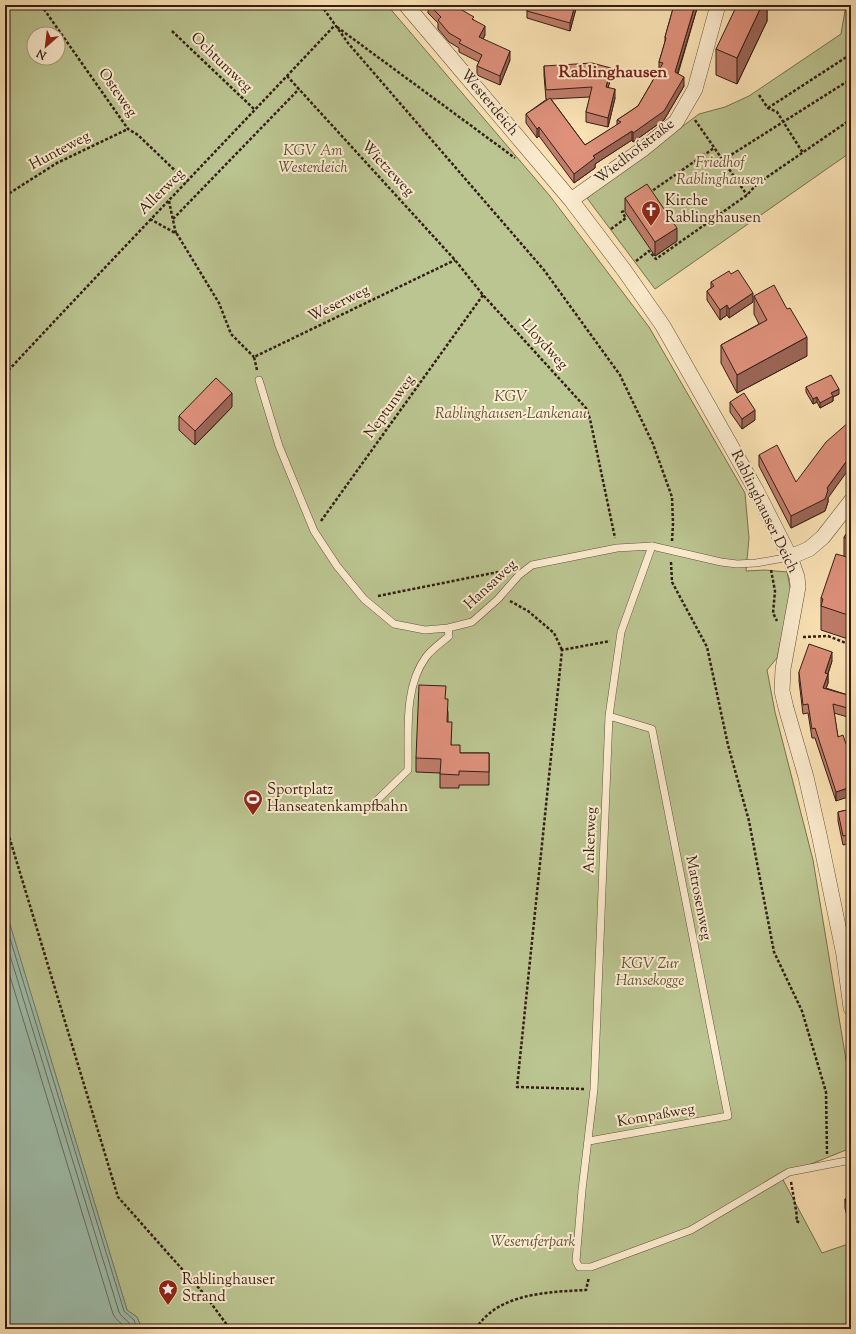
<svg xmlns="http://www.w3.org/2000/svg" width="856" height="1334" font-family="'Sorts Mill Goudy',serif">
<style>
.green{fill:#bbc591;stroke:#777153;fill-rule:evenodd}
.water{fill:#9fbfad;stroke:#747e70}
.lines{fill:none;stroke-linecap:round;stroke-linejoin:round}
.shore{stroke:#696e61;stroke-width:1}
.service-casing{stroke:#654f3d;stroke-width:8}
.minor-casing{stroke:#654f3d;stroke-width:16}
.path{stroke:#331d15;stroke-width:2.5;stroke-dasharray:3 2;stroke-linecap:butt}
.service{stroke:#fdedd0;stroke-width:7}
.minor{stroke:#fdedd0;stroke-width:15}
.wall{fill:#c07d6b;stroke:#331d15}
.shaded-wall{fill:#9c6657;stroke:#331d15}
.building{fill:#df917c;stroke:#331d15}
.labels{text-anchor:middle;dominant-baseline:central;stroke-width:4;stroke-linejoin:round;paint-order:stroke}
.street-label{font-size:15px;fill:#331d15;stroke:#fdedd0}
.park-label{font-size:15px;font-style:italic;fill:#5c4f3a;stroke:#fdedd0}
.poi-label{font-size:15px;fill:#331d15;stroke:#fdedd0;text-anchor:start}
.quarter-label{font-size:17px;font-weight:bold;fill:#7a1f14;stroke:#fdedd0}
</style>
<rect width="100%" height="100%" fill="#fce4b6"/>
<filter id="stains"><feTurbulence type="fractalNoise" baseFrequency=".005" numOctaves="4"/><feColorMatrix values="0 0 0 0 .2 0 0 0 0 .09 0 0 0 0 .02 0 0 0 .5 -.17"/></filter>
<radialGradient id="worn" r=".72"><stop offset=".6" stop-color="#630" stop-opacity="0"/><stop offset="1" stop-color="#630" stop-opacity=".3"/></radialGradient>
<path class="green" d="M 5,5 L 387,5 L 550,196 L 649,327 L 745,493 L 749,538 L 746,571 L 765,570 L 787,572 L 791,592 L 777,658 L 767,670 L 775,712 L 813,860 L 851,1090 L 851,1148 L 781,1176 L 822,1253 L 851,1243 L 851,1329 L 142,1329 L 137,1317 L 127,1310 L 5,909 ZM 34,34 L 58,34 L 58,58 L 34,58 Z
M 846,5 L 851,5 L 851,152 L 655,289 L 587,198 L 699,114 L 725,107 L 749,96 L 841,34 Z"/>
<path class="water" d="M 5,908 L 127,1310 L 137,1317 L 142,1329 L 5,1329 Z"/>
<g class="lines">
<path class="shore" d="M 5,922 L 124,1311 L 134,1320 L 137,1329
M 5,939 L 119,1312 C 123,1320 129,1319 132,1329
M 5,960 L 113,1314 C 116,1321 123,1323 126,1329"/>
<g class="service-casing">
<path id="service" d="M 259,380 L 279,446 L 314,531 L 337,566 L 364,599 L 394,624 L 425,630 L 448,628 L 472,622 L 498,599 L 519,575 L 532,565 L 617,548 L 652,546 L 721,562 L 737,564 L 756,563 L 790,557
M 652,546 L 621,632 L 609,716 L 594,1089 L 582,1190 L 576,1261 L 579,1267 L 591,1267 L 691,1230 L 789,1172 L 851,1160
M 369,808 L 408,770 C 409,733 403,688 426,657 C 432,649 442,642 449,636 L 448,628
M 589,1141 L 728,1116 L 652,729 L 609,716"/>
</g>
<g class="minor-casing">
<path id="minor" d="M 406,5 L 571,200 L 624,270 L 663,326 L 757,492 L 790,557 L 797,577 L 798,587 L 783,669 L 782,691 L 786,708 L 806,777 L 819,834 L 844,955 L 851,1008
M 571,200 L 643,149 L 676,122 L 695,89 L 718,5
M 790,557 L 809,549 L 823,537 L 851,501"/>
</g>
<path class="path" d="M 41,5 L 128,129 L 138,135 L 187,182
M 321,5 L 348,43 L 544,270 L 620,375 L 653,444 L 672,497 L 673,524 L 672,541
M 337,27 L 515,158
M 172,31 L 255,110
M 287,76 L 455,260 L 483,295 L 586,408 L 590,419 L 615,538
M 759,95 L 768,108 L 777,112 L 803,153
M 768,108 L 845,58 L 850,53 L 849,46 L 851,43
M 695,120 L 747,195
M 723,160 L 851,79
M 649,193 L 714,148
M 5,196 L 57,163 L 128,129
M 169,201 L 176,234
M 150,219 L 177,234 L 219,303 L 231,334 L 254,357
M 173,219 L 299,89
M 611,229 L 626,218 L 622,212 L 627,209
M 636,261 L 649,251 L 656,259 L 747,195 L 757,184 L 847,122
M 257,370 L 254,357 L 455,260
M 5,374 C 114,257 225,142 335,25
M 321,521 L 483,295
M 671,562 L 672,582 L 707,647 L 728,745 L 749,821 L 774,952 L 802,1011 L 826,1092 L 827,1154
M 771,570 L 775,591 L 773,613 L 777,621
M 378,596 L 508,570
M 510,601 L 528,611 L 554,633 L 562,650
M 803,637 L 828,636 L 851,645
M 5,823 L 118,1197 L 205,1295 L 230,1329
M 584,1089 L 517,1087 L 562,650 L 610,641
M 791,1182 L 797,1216 L 796,1221 L 801,1223
M 476,1329 C 497,1293 549,1292 586,1290 L 589,1277"/>
<use href="#service" class="service"/>
<use href="#minor" class="minor"/>
</g>
<path class="wall" d="M 428,5 L 459,5 L 458,8 L 474,20 L 485,35 L 483,39 L 510,60 L 500,85 L 477,75 L 477,66 L 479,62 L 459,52 L 459,48 L 449,42 L 438,29 L 438,23 L 428,13 Z
M 528,5 L 577,5 L 570,31 L 527,18 L 527,11 Z
M 674,5 L 698,5 L 678,74 L 684,86 L 664,120 L 633,142 L 632,140 L 595,164 L 595,168 L 574,183 L 539,136 L 537,138 L 526,123 L 526,114 L 547,99 L 546,99 L 544,75 L 544,66 L 611,77 L 608,87 L 615,98 L 608,127 L 586,122 L 586,112 L 590,97 L 551,99 L 585,145 L 617,125 L 617,120 L 638,106 L 659,70 L 659,62 L 665,42 L 665,37 Z
M 767,5 L 767,21 L 737,84 L 716,75 L 716,49 Z
M 625,198 L 677,241 L 655,256 L 625,212 Z
M 711,282 L 753,302 L 729,318 L 727,315 L 720,320 L 707,300 L 707,291 L 711,288 Z
M 754,296 L 807,356 L 737,393 L 721,363 L 721,345 L 759,324 L 754,314 Z
M 806,387 L 839,394 L 833,397 L 833,401 L 820,408 L 817,402 L 813,404 L 806,392 Z
M 730,402 L 755,420 L 742,429 L 730,412 Z
M 232,407 L 195,445 L 179,430 L 179,416 Z
M 759,455 L 796,482 L 828,498 L 828,502 L 825,511 L 791,528 L 759,466 Z
M 851,528 L 851,640 L 821,630 L 821,598 L 844,556 L 844,537 Z
M 832,661 L 828,674 L 828,683 L 826,688 L 851,696 L 851,718 L 834,713 L 838,737 L 836,801 L 815,738 L 812,738 L 808,713 L 803,714 L 799,681 L 799,672 Z
M 446,699 L 448,713 L 448,722 L 451,745 L 460,753 L 489,753 L 489,785 L 459,785 L 459,788 L 440,788 L 440,773 L 416,772 L 416,758 Z
M 851,809 L 851,843 L 843,845 L 838,821 L 838,812 Z
M 851,860 L 851,893 L 849,893 Z
M 851,1197 L 850,1228 L 845,1208 L 845,1199 Z"/>
<path class="shaded-wall" d="M 452,5 L 459,5 L 459,8 L 452,14 Z
M 575,5 L 577,5 L 570,31 L 570,23 Z
M 695,5 L 698,5 L 675,81 L 675,72 Z
M 762,5 L 767,5 L 767,21 L 737,84 L 737,58 Z
M 485,26 L 485,35 L 479,46 L 479,37 Z
M 510,51 L 510,60 L 500,85 L 500,76 Z
M 611,68 L 611,77 L 606,96 L 606,87 Z
M 684,77 L 684,86 L 664,120 L 633,142 L 633,133 Z
M 615,89 L 615,98 L 608,127 L 608,118 Z
M 539,127 L 539,136 L 537,138 L 537,129 Z
M 632,131 L 632,140 L 595,164 L 595,168 L 574,183 L 574,174 L 593,156 Z
M 677,228 L 677,241 L 655,256 L 655,242 Z
M 753,293 L 753,302 L 729,318 L 729,309 Z
M 727,305 L 727,315 L 720,320 L 720,310 Z
M 807,337 L 807,356 L 737,393 L 737,375 Z
M 839,389 L 839,394 L 833,397 L 833,401 L 820,408 L 820,403 L 831,393 Z
M 232,393 L 232,407 L 195,445 L 195,431 Z
M 817,397 L 817,402 L 813,404 L 813,399 Z
M 755,410 L 755,420 L 742,429 L 742,419 Z
M 851,455 L 851,466 L 828,498 L 828,502 L 825,511 L 791,528 L 791,516 L 827,488 Z
M 832,652 L 832,661 L 825,682 L 825,673 Z
M 828,674 L 828,683 L 823,697 L 823,688 Z
M 851,787 L 851,796 L 836,801 L 836,792 Z
M 850,1219 L 851,1219 L 851,1228 L 850,1228 Z"/>
<path class="building" d="M 429,5 L 453,5 L 474,17 L 472,19 L 485,26 L 479,37 L 510,51 L 500,76 L 477,66 L 482,55 L 459,43 L 461,40 L 449,33 L 438,20 L 441,17 Z
M 528,5 L 575,5 L 570,23 L 527,11 Z
M 674,5 L 695,5 L 675,72 L 684,77 L 664,111 L 633,133 L 632,131 L 593,156 L 595,158 L 574,174 L 539,127 L 537,129 L 526,114 L 550,98 L 585,145 L 621,122 L 617,120 L 638,106 L 663,63 L 659,62 L 666,38 L 665,37 Z
M 737,5 L 762,5 L 737,58 L 716,49 Z
M 592,63 L 611,68 L 606,87 L 615,89 L 608,118 L 586,112 L 592,87 L 546,90 L 544,66 Z
M 647,184 L 677,228 L 655,242 L 625,198 Z
M 738,270 L 753,293 L 729,309 L 727,305 L 720,310 L 707,291 L 714,286 L 711,282 L 729,271 L 731,274 Z
M 774,285 L 787,309 L 790,308 L 807,337 L 737,375 L 721,345 L 767,320 L 754,296 Z
M 831,375 L 839,389 L 831,393 L 833,396 L 820,403 L 817,397 L 813,399 L 806,387 Z
M 216,378 L 232,393 L 195,431 L 179,416 Z
M 744,393 L 755,410 L 742,419 L 730,402 Z
M 849,422 L 851,424 L 851,455 L 827,488 L 828,490 L 825,499 L 791,516 L 759,455 L 777,445 L 796,482 L 826,442 Z
M 851,528 L 851,542 L 844,537 Z
M 836,554 L 851,558 L 851,616 L 821,606 L 823,599 L 821,598 Z
M 809,644 L 832,652 L 825,673 L 828,674 L 823,688 L 851,696 L 851,709 L 833,704 L 838,737 L 843,735 L 846,744 L 849,743 L 851,749 L 851,787 L 836,792 L 815,728 L 812,729 L 808,704 L 803,705 L 799,672 Z
M 419,685 L 446,686 L 445,699 L 448,699 L 447,722 L 452,722 L 451,745 L 460,745 L 460,753 L 489,753 L 489,772 L 459,771 L 459,775 L 440,774 L 441,759 L 416,758 Z
M 851,809 L 851,834 L 843,836 L 838,812 Z
M 851,860 L 851,883 L 849,883 Z
M 851,1197 L 851,1219 L 850,1219 L 845,1199 Z"/>
<defs>
<g id="church-pin" transform="scale(1)"><path d="M0 17L-7.5 6A9.5 9.5 0 1 1 7.5 6Z" fill="#8f2418" stroke="#fdedd0"/><path d="M-1.2-6h2.4v3.5h3.3v2.4h-3.3V6h-2.4V-.1h-3.3v-2.4h3.3Z" fill="#fff"/></g>
<g id="stadium-pin" transform="scale(1)"><path d="M0 17L-7.5 6A9.5 9.5 0 1 1 7.5 6Z" fill="#8f2418" stroke="#fdedd0"/><path d="M0-5a6.5 5 0 1 0 0 10a6.5 5 0 1 0 0-10ZM-3.5-1.8h7v3.6h-7Z" fill="#fff"/></g>
<g id="sight-pin" transform="scale(1)"><path d="M0 17L-7.5 6A9.5 9.5 0 1 1 7.5 6Z" fill="#8f2418" stroke="#fdedd0"/><path d="M0-6L1.8-2.2L6-1.7L2.9 1.2L3.7 5.4L0 3.3L-3.7 5.4L-2.9 1.2L-6-1.7L-1.8-2.2Z" fill="#fff"/></g>
</defs>
<g fill-rule="evenodd">
<use href="#church-pin" x="651" y="210"/>
<use href="#stadium-pin" x="253" y="799"/>
<use href="#sight-pin" x="168" y="1289"/>
</g>
<g class="labels">
<g class="street-label">
<text transform="translate(221 63) rotate(44)">Ochtumweg</text>
<text transform="translate(117 93) rotate(55)">Osteweg</text>
<text transform="translate(489 103) rotate(50)">Westerdeich</text>
<text transform="translate(60 151) rotate(-28)">Hunteweg</text>
<text transform="translate(635 152) rotate(-38)">Wiedhofstraße</text>
<text transform="translate(387 169) rotate(47)">Wietzeweg</text>
<text transform="translate(162 192) rotate(-45)">Allerweg</text>
<text transform="translate(339 304) rotate(-26)">Weserweg</text>
<text transform="translate(544 345) rotate(48)">Lloydweg</text>
<text transform="translate(390 407) rotate(-54)">Neptunweg</text>
<text transform="translate(764 512) rotate(64)">Rablinghauser Deich</text>
<text transform="translate(491 585) rotate(-43)">Hansaweg</text>
<text transform="translate(591 840) rotate(-88)">Ankerweg</text>
<text transform="translate(698 898) rotate(79)">Matrosenweg</text>
<text transform="translate(656 1116) rotate(-10)">Kompaßweg</text>
</g>
<g class="park-label">
<text x="313" y="151">KGV Am<tspan x="313" dy="17">Westerdeich</tspan></text>
<text x="720" y="163">Friedhof<tspan x="720" dy="17">Rablinghausen</tspan></text>
<text x="511" y="397">KGV<tspan x="511" dy="17">Rablinghausen-Lankenau</tspan></text>
<text x="650" y="964">KGV Zur<tspan x="650" dy="17">Hansekogge</tspan></text>
<text x="533" y="1242">Weseruferpark</text>
</g>
<g class="poi-label">
<text x="665" y="201">Kirche<tspan x="665" dy="17">Rablinghausen</tspan></text>
<text x="267" y="790">Sportplatz<tspan x="267" dy="17">Hanseatenkampfbahn</tspan></text>
<text x="182" y="1280">Rablinghauser<tspan x="182" dy="17">Strand</tspan></text>
</g>
<g class="quarter-label">
<text x="613" y="73">Rablinghausen</text>
</g>
</g>
<rect width="856" height="1334" fill="none" stroke="#fce4b6" stroke-width="20"/>
<rect x="6" y="6" width="844" height="1322" fill="none" stroke="#331d15" stroke-width="2"/>
<rect x="10" y="10" width="836" height="1314" fill="none" stroke="#331d15"/>
<g transform="translate(46 46) rotate(208)"><circle r="19" fill="#fdedd0" stroke="#ac9a85"/>
<path d="M0-3L7 15L0 10L-7 15Z" fill="#8f2418"/>
<text y="-6" font-size="11" font-weight="bold" text-anchor="middle" fill="#331d15">N</text>
</g>
<rect width="100%" height="100%" filter="url(#stains)"/>
<rect width="100%" height="100%" fill="url(#worn)"/>
</svg>
